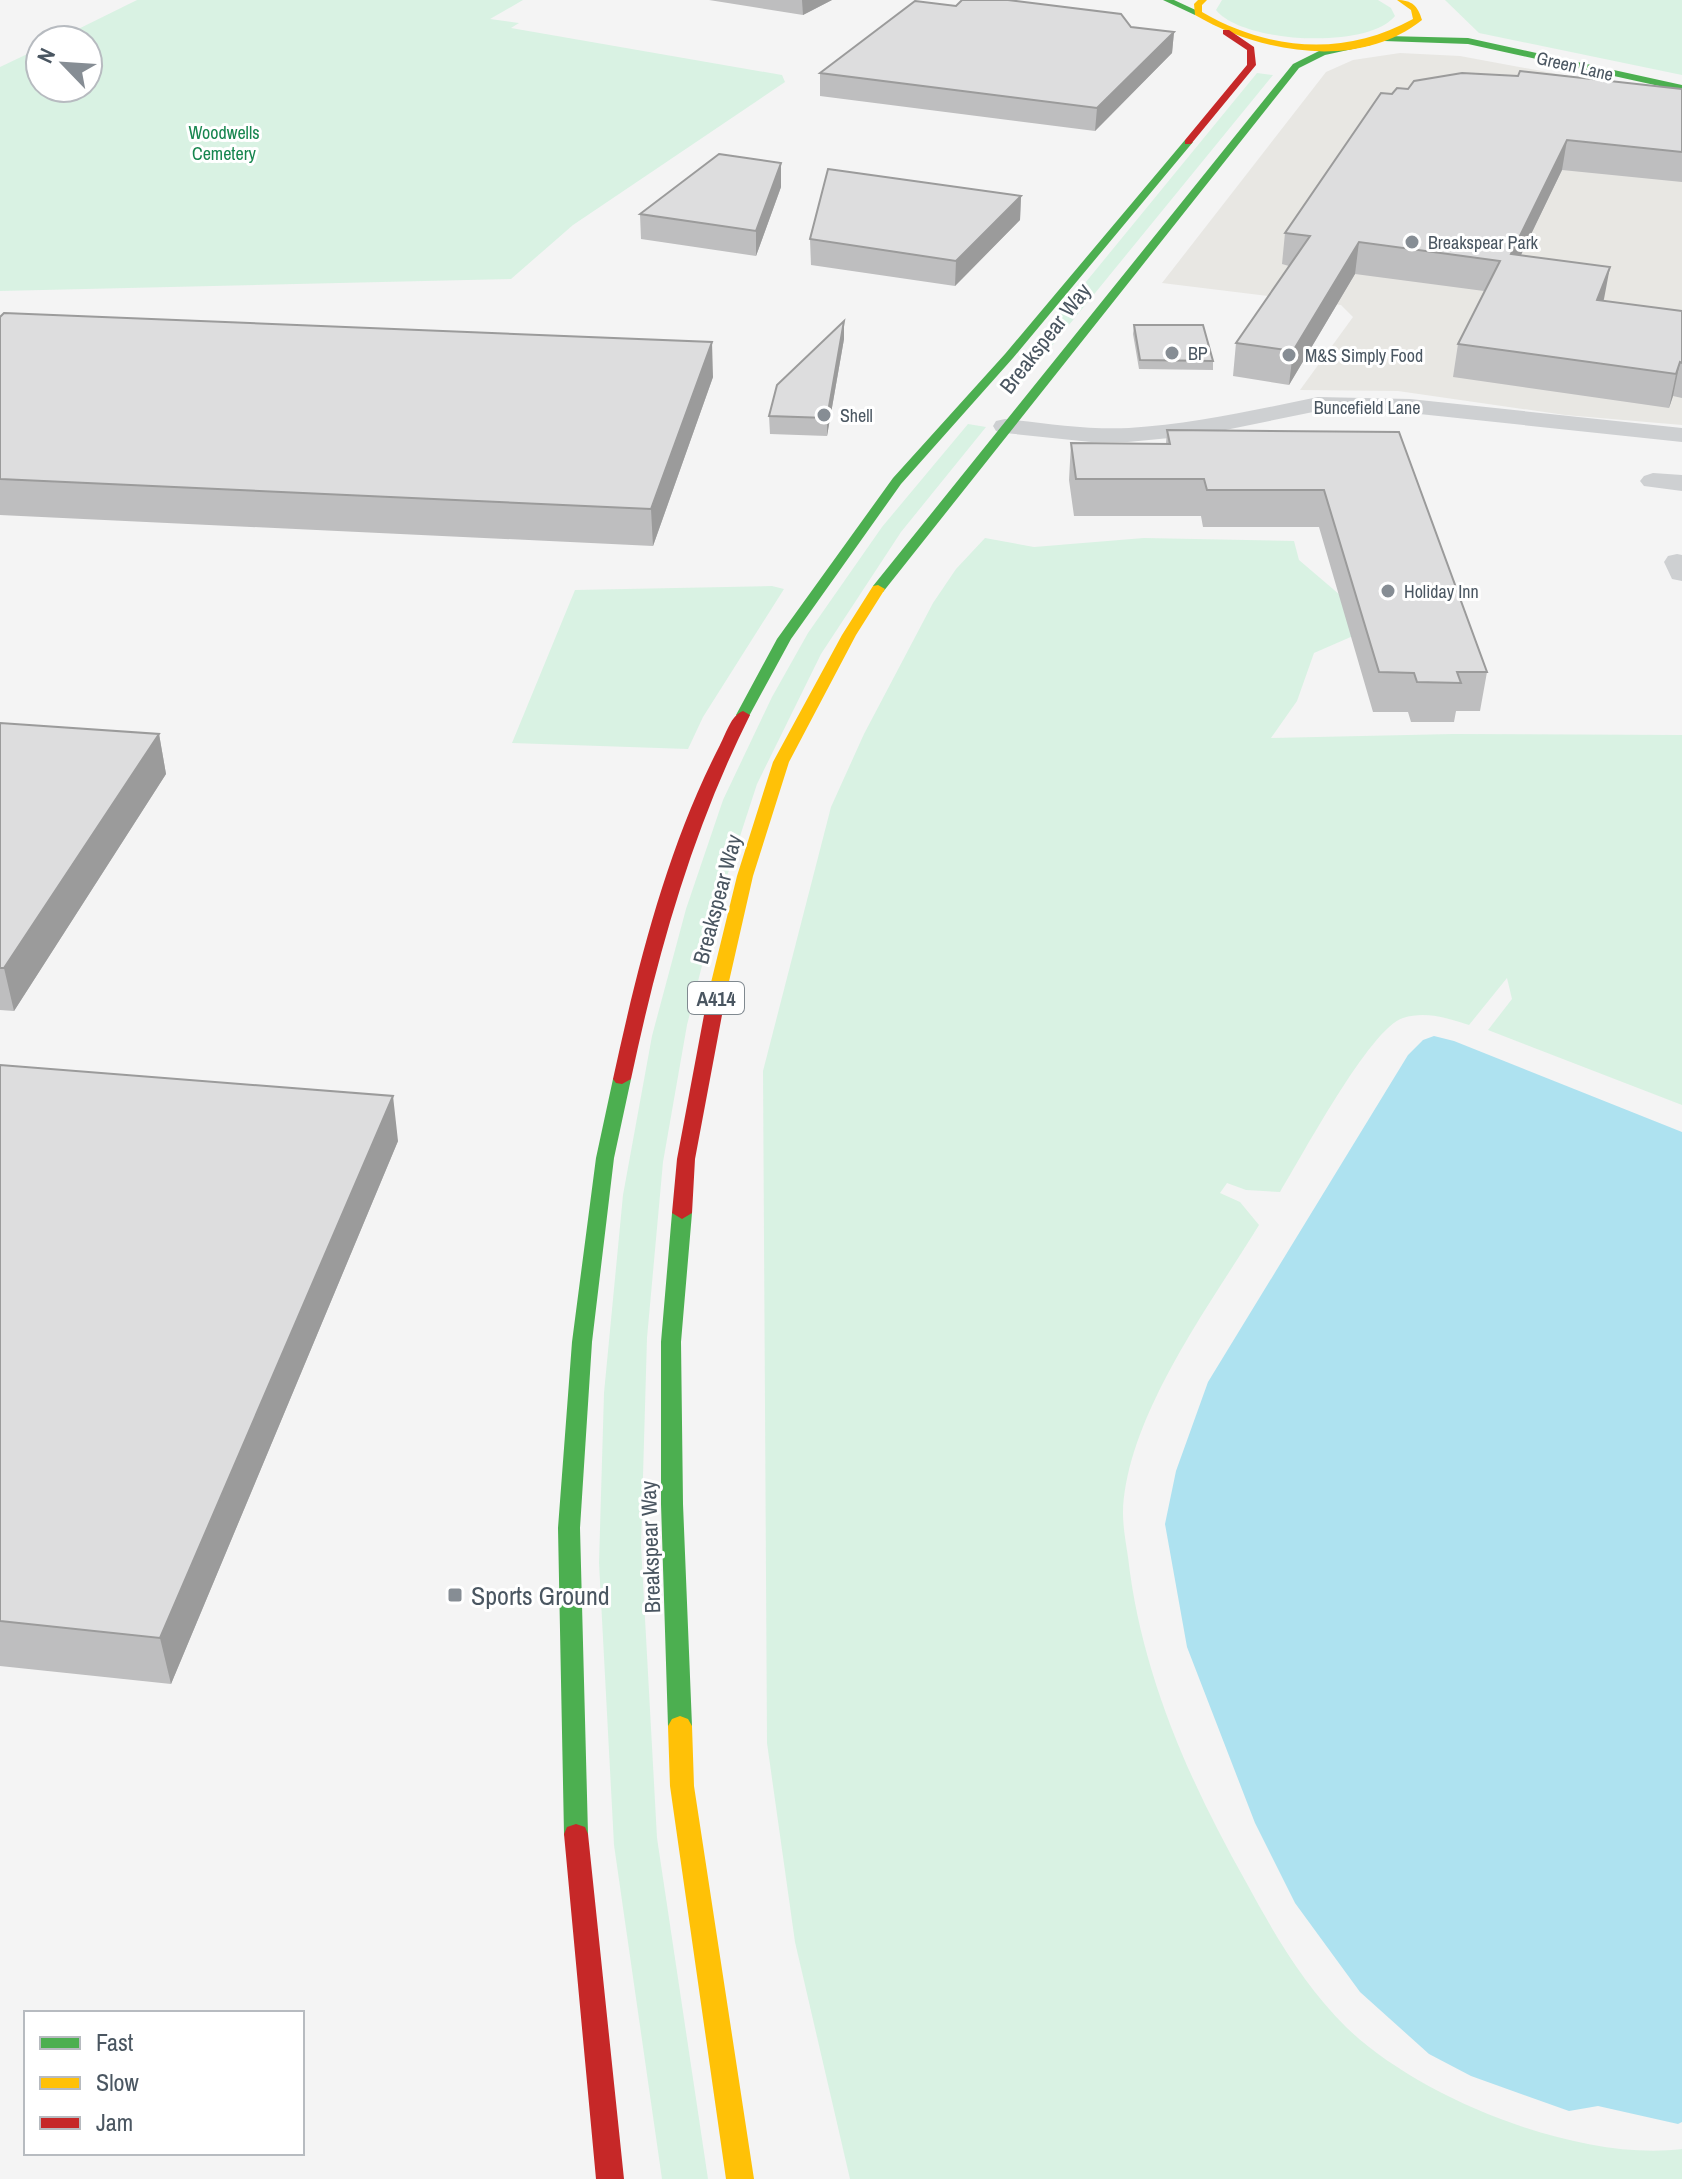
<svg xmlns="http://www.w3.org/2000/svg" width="1682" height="2179" font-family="'Archivo Narrow',sans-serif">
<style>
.commercial{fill:#e8e7e3}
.green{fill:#d9f2e3}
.water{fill:#aee2f0}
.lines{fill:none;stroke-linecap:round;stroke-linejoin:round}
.street{fill:#ced0d2;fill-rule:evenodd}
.fast{fill:#4caf50;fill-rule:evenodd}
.slow{fill:#ffc107;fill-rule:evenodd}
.jam{fill:#c62828;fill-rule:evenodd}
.wall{fill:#bebebf}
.shaded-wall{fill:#9b9b9b}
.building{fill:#ddddde;stroke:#9b9b9b;stroke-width:2}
.poi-dot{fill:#868d94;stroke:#fff;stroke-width:3}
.labels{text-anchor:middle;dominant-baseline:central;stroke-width:6;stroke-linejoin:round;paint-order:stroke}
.far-street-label{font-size:18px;fill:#4a5661;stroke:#fff}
.far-park-label{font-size:18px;fill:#17864f;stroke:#fff}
.far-poi-label{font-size:18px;fill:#4a5661;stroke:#fff;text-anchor:start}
.shield{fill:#fff;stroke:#808990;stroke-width:2}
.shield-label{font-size:20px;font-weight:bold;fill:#4a5661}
.street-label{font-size:22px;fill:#4a5661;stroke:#fff}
.near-poi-label{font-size:26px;fill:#4a5661;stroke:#fff;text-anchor:start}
</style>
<rect width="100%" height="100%" fill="#f4f4f4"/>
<path class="commercial" d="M 1400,53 L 1460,56 L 1682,97 L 1682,425 L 1565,415 L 1398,391 L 1300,390 L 1353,317 L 1341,305 L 1162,283 L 1326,72 L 1353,60 Z"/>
<path class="green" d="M 137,0 L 523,0 L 490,19 L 519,23 L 511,28 L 782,75 L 785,82 L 573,225 L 511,279 L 0,291 L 0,67 L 40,48 L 40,88 L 88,88 L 88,40 L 56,40 Z
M 1222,0 L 1378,0 L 1391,8 L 1395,16 C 1368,50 1242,43 1216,10 Z
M 1445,0 L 1682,0 L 1682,75 L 1479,33 Z
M 1257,73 L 1273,75 L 1020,385 L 1004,382 Z
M 968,424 L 986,427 L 901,532 L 821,654 L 757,784 L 716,910 L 687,1025 L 663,1162 L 647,1338 L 641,1545 L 657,1838 L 708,2179 L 662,2179 L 614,1845 L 599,1563 L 604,1393 L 623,1195 L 652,1036 L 686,909 L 723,800 L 772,697 L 808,633 L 882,527 Z
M 985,538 L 1034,547 L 1144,538 L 1294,541 L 1299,560 L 1340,595 L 1353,636 L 1314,653 L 1297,701 L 1271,738 L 1453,734 L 1682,735 L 1682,1105 L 1488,1030 L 1512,999 L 1507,978 L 1469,1025 C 1447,1018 1426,1011 1403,1018 C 1370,1028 1301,1158 1280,1192 L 1246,1190 L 1227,1183 L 1220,1193 L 1240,1202 L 1259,1225 C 1210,1305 1126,1417 1123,1513 C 1123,1528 1126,1543 1128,1557 C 1141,1673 1189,1781 1246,1882 C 1274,1934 1304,1985 1346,2027 C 1420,2099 1579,2162 1682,2149 L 1682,2179 L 850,2179 L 795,1942 L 767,1743 L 763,1071 L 831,807 L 864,734 L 933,603 L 956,569 Z
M 772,586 L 784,589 L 703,717 L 688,749 L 512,743 L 575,590 Z"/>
<path class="water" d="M 1434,1036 L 1454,1041 L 1682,1132 L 1682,2122 L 1678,2124 L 1598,2106 L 1569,2111 L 1471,2076 L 1429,2054 L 1360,1992 L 1295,1903 L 1255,1823 L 1187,1647 L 1165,1524 L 1176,1471 L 1208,1382 L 1408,1055 L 1423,1040 Z"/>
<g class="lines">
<path class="street" d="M 1318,397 L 1410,399 L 1682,428 L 1682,442 L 1410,413 L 1360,411 L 1318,411 L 1201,435 L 1128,442 L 1091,442 L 1005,433 L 996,431 L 993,426 L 996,421 L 1005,419 C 1046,423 1087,430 1129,428 C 1193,424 1255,410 1318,397 Z
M 1653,473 L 1682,475 L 1682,491 L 1644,486 L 1640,481 L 1644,476 Z
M 1677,554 L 1682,555 L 1682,581 L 1672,579 L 1664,562 L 1668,556 Z"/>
<path class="fast" d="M 1163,0 L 1174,0 L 1202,13 L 1195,15 Z
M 1387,36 L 1468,38 L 1682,85 L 1682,91 L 1468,44 L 1384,41 Z
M 1368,40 L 1371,45 L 1325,55 L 1299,68 L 883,592 L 873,592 L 873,586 L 1293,64 L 1319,51 Z
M 1185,140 L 1193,142 L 1013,358 L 901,484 L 791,639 L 748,718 L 738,718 L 736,715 L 777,639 L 893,478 L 1005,354 Z
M 622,1074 L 631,1079 L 614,1158 L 592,1342 L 580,1528 L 588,1834 L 585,1841 L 576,1844 L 567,1841 L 564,1834 L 558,1528 L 572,1342 L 596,1158 L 613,1079 Z
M 682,1207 L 692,1213 L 681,1342 L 683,1504 L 692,1726 L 688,1733 L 680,1736 L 672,1733 L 668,1726 L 661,1504 L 661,1342 L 672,1213 Z"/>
<path class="slow" d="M 1198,0 L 1207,0 L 1202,5 L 1202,12 C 1269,51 1345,57 1413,19 L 1411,10 L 1397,0 C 1412,0 1418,6 1422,20 C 1358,71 1260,53 1195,15 L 1194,4 Z
M 878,585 L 885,589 L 856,635 L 789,762 L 753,876 L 725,999 L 716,1004 L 710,1003 L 707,999 L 737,876 L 773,762 L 842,635 L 873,586 Z
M 680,1716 L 688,1719 L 692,1726 L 694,1786 L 754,2179 L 726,2179 L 670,1786 L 668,1726 L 672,1719 Z"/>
<path class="jam" d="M 1223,30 L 1229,30 L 1254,47 L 1256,65 L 1191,144 L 1185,144 L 1185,140 L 1247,65 L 1247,50 L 1223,34 Z
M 743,711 L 750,715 C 692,831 658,952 631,1079 L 622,1084 L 616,1083 L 613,1079 C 638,965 666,850 720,745 C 726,734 731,715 743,711 Z
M 716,994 L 725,999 L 695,1159 L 692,1213 L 682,1219 L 672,1213 L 677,1159 L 707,999 Z
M 576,1824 L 585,1827 L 588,1834 L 624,2179 L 596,2179 L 564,1834 L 567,1827 Z"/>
</g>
<path class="wall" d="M 709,0 L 832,0 L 803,15 Z
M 1131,27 L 1174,32 L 1172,53 L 1095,131 L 820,96 L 820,73 Z
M 1408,89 L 1682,89 L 1682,182 L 1562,170 L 1521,255 L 1604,301 L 1682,311 L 1682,398 L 1673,396 L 1669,408 L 1453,377 L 1458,344 L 1484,291 L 1355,274 L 1289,385 L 1233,376 L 1236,343 L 1289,266 L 1282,264 L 1285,233 L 1392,94 Z
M 781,163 L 781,187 L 756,256 L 641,239 L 640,214 Z
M 1021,196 L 1020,220 L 955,286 L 811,265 L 810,239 Z
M 0,317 L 713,377 L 653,546 L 0,515 Z
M 844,321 L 844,339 L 827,436 L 770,434 L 769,416 Z
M 1134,325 L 1213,361 L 1213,370 L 1139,369 L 1133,334 Z
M 1167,430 L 1399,432 L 1487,672 L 1480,711 L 1456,711 L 1454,722 L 1411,722 L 1408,712 L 1373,712 L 1319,527 L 1203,527 L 1201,516 L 1074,516 L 1069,480 L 1071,443 L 1166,444 Z
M 0,723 L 159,734 L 166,774 L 14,1011 L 0,1010 Z
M 0,1065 L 398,1141 L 171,1684 L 0,1666 Z"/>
<path class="shaded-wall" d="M 802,0 L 832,0 L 803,15 Z
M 1174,32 L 1172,53 L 1095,131 L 1097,108 Z
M 1567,140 L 1562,170 L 1506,286 L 1511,254 Z
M 781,163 L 781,187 L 756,256 L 756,231 Z
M 1021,196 L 1020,220 L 955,286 L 956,261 Z
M 1359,242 L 1355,274 L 1289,385 L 1293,351 Z
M 1610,267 L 1604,299 L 1591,333 L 1597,300 Z
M 844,321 L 844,339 L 827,436 L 827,418 Z
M 712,342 L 713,377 L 653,546 L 651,509 Z
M 1680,362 L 1673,396 L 1669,408 L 1676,374 Z
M 159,734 L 166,774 L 14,1011 L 4,968 Z
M 393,1096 L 398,1141 L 171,1684 L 160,1638 Z"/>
<path class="building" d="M 962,0 L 1008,0 L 1121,14 L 1131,27 L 1174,32 L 1097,108 L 820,73 L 915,1 L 956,6 Z
M 1520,71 L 1682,89 L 1682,152 L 1567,140 L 1511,254 L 1610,267 L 1597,300 L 1682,311 L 1682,363 L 1680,362 L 1676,374 L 1458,344 L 1500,261 L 1359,242 L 1293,351 L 1236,343 L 1310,236 L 1285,233 L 1381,93 L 1392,94 L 1397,88 L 1408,89 L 1414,81 L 1462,73 L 1518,76 Z
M 719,154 L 781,163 L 756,231 L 640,214 Z
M 828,169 L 1021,196 L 956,261 L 810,239 Z
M 4,313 L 712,342 L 651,509 L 0,479 L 0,317 Z
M 844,321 L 827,418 L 769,416 L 777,385 Z
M 1134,325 L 1203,325 L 1213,361 L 1140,360 Z
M 1167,430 L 1399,432 L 1487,672 L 1457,672 L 1461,683 L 1417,682 L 1414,673 L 1379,672 L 1324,490 L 1207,490 L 1204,479 L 1076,479 L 1071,443 L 1170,444 Z
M 0,723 L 159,734 L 4,968 L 0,968 Z
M 0,1065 L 393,1096 L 160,1638 L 0,1621 Z"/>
<g class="poi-dot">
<circle cx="1412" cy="242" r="8"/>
<circle cx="1172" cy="353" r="8"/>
<circle cx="1289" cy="355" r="8"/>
<circle cx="824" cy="415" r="8"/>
<circle cx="1388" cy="591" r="8"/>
<rect x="447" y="1587" width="16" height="16" rx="4"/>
</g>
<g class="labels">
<g class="far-street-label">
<text transform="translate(1575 66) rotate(13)">Green Lane</text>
<text x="1367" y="407">Buncefield Lane</text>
</g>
<g class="far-park-label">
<text x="224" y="132">Woodwells<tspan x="224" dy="21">Cemetery</tspan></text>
</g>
<g class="far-poi-label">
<text x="1428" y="242">Breakspear Park</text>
<text x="1188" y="353">BP</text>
<text x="1305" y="355">M&amp;S Simply Food</text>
<text x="840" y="415">Shell</text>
<text x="1404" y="591">Holiday Inn</text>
</g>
<rect class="shield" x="688" y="982" width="56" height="32" rx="6"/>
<g class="shield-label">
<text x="716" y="998">A414</text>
</g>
<g class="street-label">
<text transform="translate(1045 338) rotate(-52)">Breakspear Way</text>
<text transform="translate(717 899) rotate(-75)">Breakspear Way</text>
<text transform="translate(650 1547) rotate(-92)">Breakspear Way</text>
</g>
<g class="near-poi-label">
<text x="471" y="1595">Sports Ground</text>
</g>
</g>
<rect x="24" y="2011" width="280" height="144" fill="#ffffff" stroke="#b7bbc0" stroke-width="2"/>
<rect x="40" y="2037" width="40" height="12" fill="#4caf50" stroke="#b7bbc0" stroke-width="2"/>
<text x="96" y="2051" font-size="24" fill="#4a5661">Fast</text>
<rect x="40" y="2077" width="40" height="12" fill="#ffc107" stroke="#b7bbc0" stroke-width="2"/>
<text x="96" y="2091" font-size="24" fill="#4a5661">Slow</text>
<rect x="40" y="2117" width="40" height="12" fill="#c62828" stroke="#b7bbc0" stroke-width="2"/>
<text x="96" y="2131" font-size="24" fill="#4a5661">Jam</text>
<g transform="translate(64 64) rotate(295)"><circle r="38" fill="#ffffff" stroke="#b7bbc0" stroke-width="2"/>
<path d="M0-6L14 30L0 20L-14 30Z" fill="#868d94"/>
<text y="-12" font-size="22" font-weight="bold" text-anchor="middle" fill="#4a5661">N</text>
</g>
</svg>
